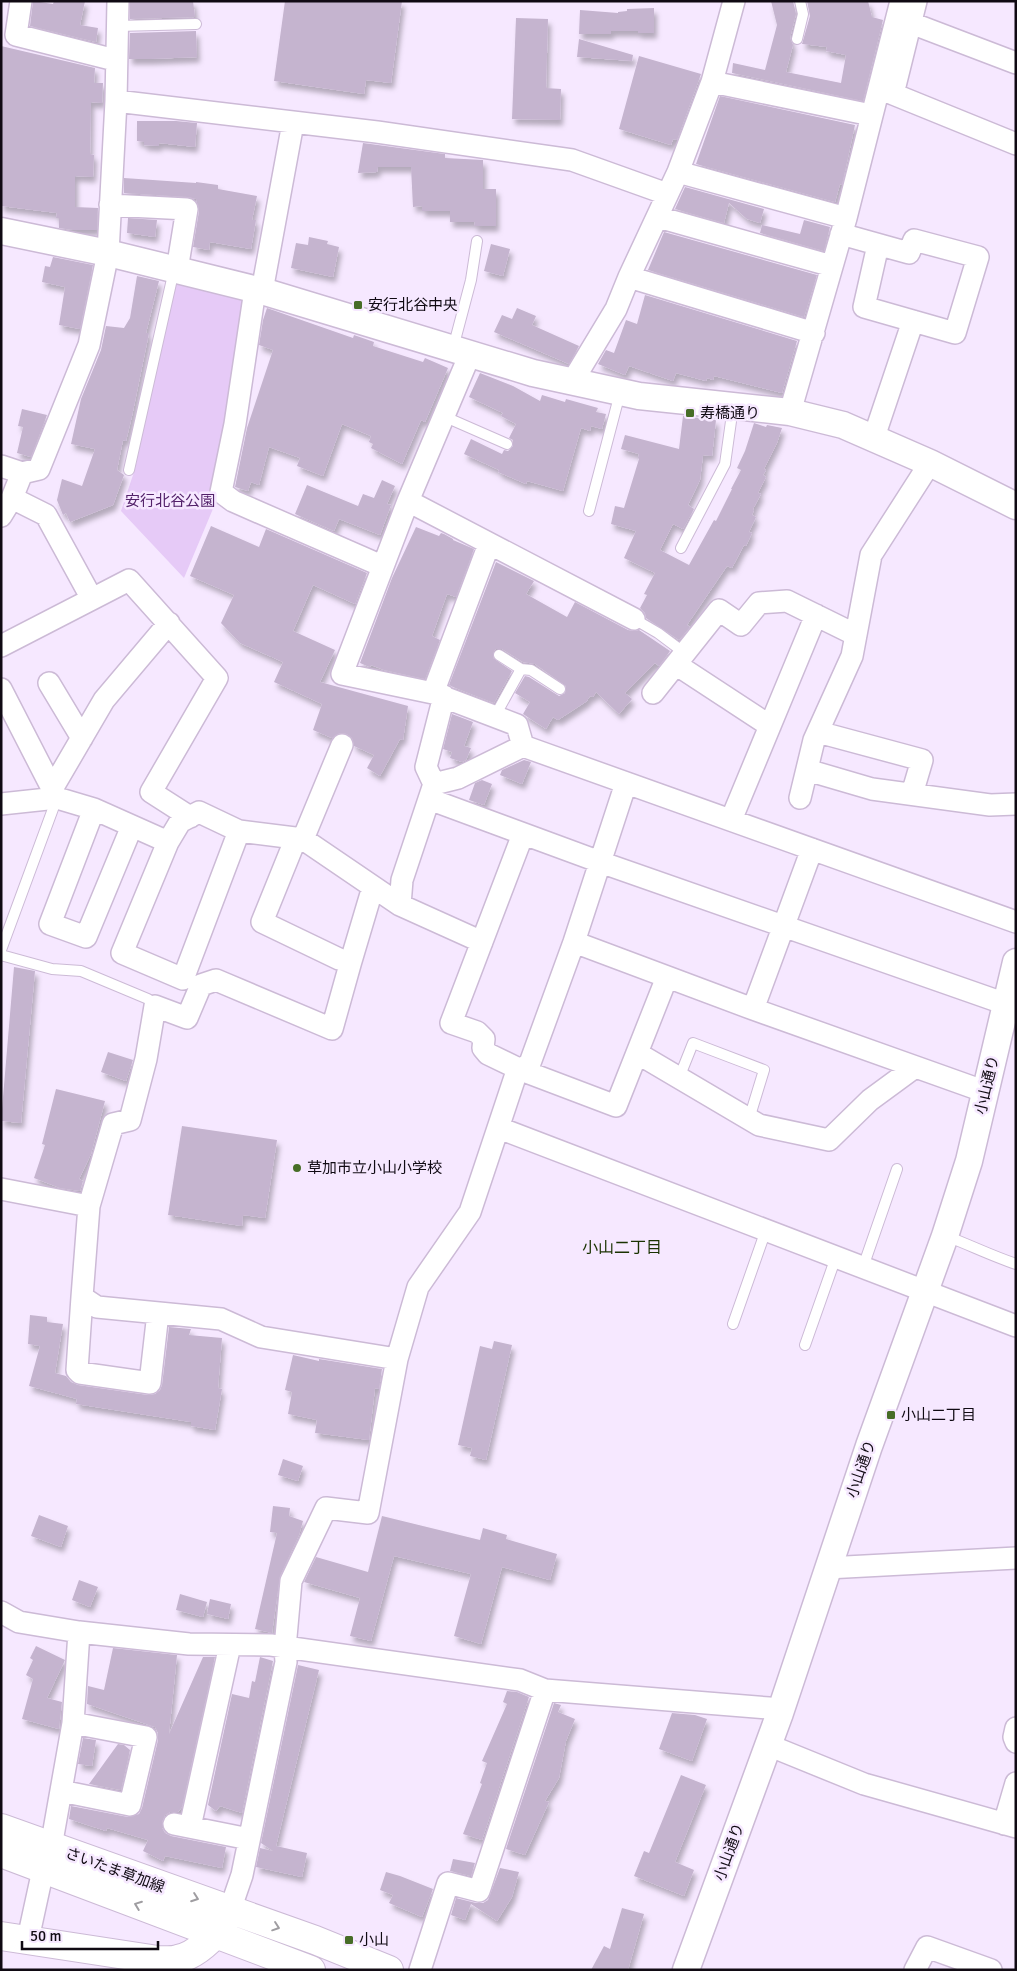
<svg xmlns="http://www.w3.org/2000/svg" width="1017" height="1971" font-family="Signika,'Noto Sans JP',sans-serif">
<style>
.green{fill:#e6caf7}
.building{fill:#c5b4cf;filter:url(#shadow)}
.lines{fill:none;stroke-linecap:round;stroke-linejoin:round}
.service-casing{stroke:#ccbad6;stroke-width:12}
.minor-casing{stroke:#ccbad6;stroke-width:24}
.tertiary-casing{stroke:#ccbad6;stroke-width:29}
.primary-casing{stroke:#ccbad6;stroke-width:30}
.service{stroke:#fff;stroke-width:10}
.minor{stroke:#fff;stroke-width:21}
.tertiary{stroke:#fff;stroke-width:26}
.primary{stroke:#fff;stroke-width:28}
.oneway{stroke:#9f9da1}
.poi-dot{fill:#476d27;stroke:#f6e8ff;stroke-width:2}
.labels{text-anchor:middle;dominant-baseline:central;stroke-width:5;stroke-linejoin:round;paint-order:stroke}
.poi-label{font-size:15px;fill:#100a13;stroke:#f6e8ff;text-anchor:start}
.park-label{font-size:15px;fill:#53226a;stroke:#f6e8ff}
.street-label{font-size:15px;fill:#100a13;stroke:#f6e8ff}
.neighbourhood-label{font-size:16px;fill:#1a3201;stroke:#f6e8ff}
</style>
<defs>
<filter id="shadow"><feDropShadow dx="3" dy="5.5" stdDeviation="2.5" flood-color="#0004"/></filter>
</defs>
<rect width="100%" height="100%" fill="#f6e8ff"/>
<path class="green" d="M 180,281 L 244,296 L 249,304 L 212,495 L 215,504 L 184,578 L 121,511 L 135,469 L 175,286 Z"/>
<path class="building" d="M 33,1 L 53,4 L 54,1 L 85,1 L 80,25 L 98,28 L 96,42 L 30,26 Z
M 130,1 L 193,1 L 195,17 L 130,19 Z
M 285,1 L 402,1 L 391,83 L 366,80 L 364,94 L 274,81 Z
M 771,1 L 793,1 L 796,14 L 790,38 L 793,45 L 786,72 L 841,83 L 846,55 L 826,51 L 827,47 L 802,44 L 810,16 L 807,1 L 868,1 L 872,17 L 883,20 L 863,101 L 732,73 L 733,63 L 765,70 L 777,25 Z
M 654,8 L 654,33 L 638,33 L 638,31 L 611,31 L 611,34 L 579,34 L 580,10 L 618,13 L 618,12 L 627,11 L 627,9 Z
M 516,18 L 548,19 L 546,88 L 561,89 L 560,120 L 512,119 Z
M 196,31 L 197,57 L 150,59 L 129,59 L 130,33 Z
M 579,39 L 633,55 L 632,61 L 577,57 Z
M 1,46 L 95,68 L 94,83 L 103,83 L 102,103 L 91,102 L 90,154 L 94,155 L 93,177 L 75,176 L 75,207 L 98,208 L 97,230 L 73,230 L 59,228 L 59,218 L 56,218 L 57,213 L 1,206 Z
M 639,56 L 701,74 L 677,140 L 673,139 L 671,145 L 619,129 Z
M 720,96 L 855,125 L 842,185 L 840,184 L 835,202 L 696,164 Z
M 137,121 L 176,121 L 197,123 L 195,147 L 159,143 L 159,146 L 144,145 L 144,142 L 137,141 Z
M 363,143 L 445,154 L 445,158 L 483,160 L 483,189 L 496,189 L 496,226 L 474,226 L 475,222 L 450,222 L 450,211 L 422,211 L 422,206 L 413,207 L 411,167 L 378,167 L 377,172 L 358,173 Z
M 124,178 L 196,183 L 196,182 L 218,185 L 218,189 L 257,196 L 252,220 L 256,220 L 251,249 L 210,242 L 209,250 L 193,247 L 199,211 L 196,199 L 188,197 L 124,193 Z
M 685,187 L 764,209 L 760,223 L 747,219 L 729,203 L 724,223 L 675,209 Z
M 128,218 L 157,220 L 155,237 L 127,233 Z
M 804,220 L 830,227 L 824,251 L 760,233 L 762,225 L 800,234 Z
M 664,232 L 817,275 L 804,317 L 648,270 Z
M 309,237 L 328,241 L 327,244 L 339,247 L 333,277 L 291,268 L 296,243 L 308,245 Z
M 491,244 L 510,249 L 503,276 L 484,271 Z
M 53,257 L 93,265 L 80,329 L 59,325 L 65,287 L 42,282 L 45,266 L 50,267 Z
M 137,276 L 159,281 L 146,333 L 149,333 L 132,416 L 126,441 L 123,440 L 117,470 L 124,475 L 113,505 L 70,522 L 66,513 L 63,515 L 57,500 L 62,479 L 82,486 L 95,449 L 71,444 L 81,399 L 101,350 L 106,326 L 124,328 L 130,318 Z
M 645,295 L 797,341 L 782,393 L 714,376 L 713,380 L 707,378 L 706,381 L 676,373 L 673,381 L 629,366 L 625,375 L 598,364 L 606,350 L 614,353 L 626,320 L 637,324 Z
M 267,308 L 353,338 L 354,335 L 374,342 L 373,346 L 423,362 L 425,358 L 448,368 L 425,422 L 421,420 L 402,464 L 371,448 L 373,444 L 369,442 L 371,436 L 342,424 L 323,476 L 297,466 L 300,458 L 269,447 L 259,485 L 251,482 L 248,491 L 235,487 L 247,428 L 273,350 L 259,345 L 263,320 Z
M 517,308 L 536,316 L 532,325 L 579,346 L 569,364 L 494,332 L 502,315 L 512,319 Z
M 480,373 L 513,386 L 540,401 L 542,395 L 565,402 L 566,399 L 598,408 L 596,412 L 606,414 L 602,429 L 591,426 L 590,431 L 581,428 L 563,491 L 527,481 L 526,484 L 498,472 L 499,470 L 464,454 L 471,439 L 502,454 L 504,450 L 508,451 L 513,446 L 513,440 L 509,438 L 516,424 L 501,416 L 503,413 L 469,397 Z
M 22,409 L 47,415 L 31,457 L 17,453 L 23,427 L 18,426 Z
M 683,416 L 716,420 L 712,456 L 703,455 L 700,480 L 688,505 L 694,509 L 683,529 L 673,524 L 660,550 L 689,565 L 714,520 L 716,521 L 732,489 L 731,489 L 741,470 L 737,468 L 745,451 L 754,423 L 766,427 L 767,425 L 782,428 L 777,443 L 764,469 L 766,470 L 763,475 L 766,477 L 758,493 L 761,494 L 753,509 L 754,510 L 752,515 L 756,517 L 749,532 L 752,533 L 746,546 L 744,545 L 732,568 L 727,566 L 687,625 L 690,627 L 679,640 L 646,618 L 645,613 L 640,608 L 647,595 L 644,594 L 655,573 L 624,558 L 636,531 L 611,524 L 615,506 L 624,508 L 639,459 L 638,458 L 639,454 L 621,449 L 625,435 L 679,449 Z
M 382,480 L 395,486 L 387,504 L 391,505 L 380,535 L 339,519 L 334,531 L 295,514 L 307,485 L 358,506 L 363,494 L 374,498 Z
M 211,526 L 259,547 L 266,529 L 367,573 L 355,604 L 313,585 L 293,631 L 335,650 L 320,682 L 408,706 L 403,740 L 400,739 L 380,776 L 367,768 L 374,755 L 354,746 L 352,738 L 347,734 L 340,733 L 332,738 L 313,730 L 322,704 L 274,682 L 283,662 L 240,643 L 221,623 L 234,595 L 190,576 Z
M 416,527 L 439,536 L 441,533 L 444,534 L 453,539 L 453,540 L 474,549 L 456,597 L 447,594 L 432,636 L 440,640 L 425,679 L 384,670 L 371,665 L 370,667 L 367,666 L 360,663 L 392,578 Z
M 496,562 L 534,581 L 526,594 L 567,617 L 575,602 L 628,630 L 634,631 L 639,630 L 670,651 L 659,666 L 655,663 L 625,693 L 632,699 L 619,714 L 596,692 L 593,697 L 590,696 L 587,701 L 558,720 L 553,717 L 546,729 L 523,714 L 530,702 L 515,693 L 525,676 L 529,677 L 559,696 L 565,693 L 566,686 L 535,664 L 523,662 L 502,649 L 496,649 L 494,651 L 493,658 L 512,671 L 494,703 L 453,687 L 449,685 Z
M 452,714 L 473,722 L 464,746 L 471,748 L 466,760 L 462,762 L 450,758 L 452,752 L 443,749 Z
M 524,760 L 531,762 L 522,784 L 500,775 L 502,770 Z
M 482,780 L 492,784 L 484,805 L 469,800 L 475,783 Z
M 14,967 L 35,971 L 21,1123 L 1,1121 Z
M 108,1052 L 133,1060 L 126,1081 L 101,1072 Z
M 56,1089 L 105,1101 L 91,1154 L 79,1179 L 83,1181 L 80,1191 L 60,1188 L 34,1178 L 45,1145 L 42,1144 Z
M 182,1126 L 277,1140 L 265,1218 L 243,1215 L 242,1226 L 168,1215 Z
M 30,1315 L 47,1317 L 47,1322 L 63,1324 L 55,1373 L 66,1376 L 71,1382 L 78,1385 L 148,1395 L 155,1394 L 160,1390 L 162,1385 L 169,1327 L 191,1329 L 189,1335 L 222,1338 L 218,1388 L 222,1389 L 215,1430 L 191,1426 L 191,1422 L 76,1404 L 77,1399 L 29,1386 L 40,1346 L 28,1344 Z
M 494,1341 L 512,1345 L 486,1460 L 470,1456 L 472,1448 L 458,1445 L 480,1346 L 492,1349 Z
M 293,1355 L 319,1361 L 319,1359 L 382,1369 L 379,1389 L 375,1388 L 369,1440 L 315,1433 L 317,1420 L 288,1414 L 292,1392 L 285,1390 Z
M 283,1459 L 303,1466 L 298,1481 L 278,1475 Z
M 273,1506 L 290,1508 L 289,1516 L 303,1521 L 299,1535 L 280,1576 L 272,1633 L 255,1629 L 277,1533 L 270,1532 Z
M 39,1515 L 68,1526 L 61,1547 L 31,1536 Z
M 382,1516 L 480,1540 L 483,1528 L 507,1535 L 506,1539 L 557,1554 L 550,1580 L 502,1567 L 481,1644 L 454,1636 L 471,1574 L 394,1556 L 371,1641 L 350,1636 L 360,1598 L 304,1582 L 316,1557 L 368,1572 Z
M 79,1580 L 98,1587 L 90,1607 L 72,1600 Z
M 180,1594 L 207,1602 L 203,1617 L 176,1610 Z
M 210,1599 L 231,1604 L 228,1619 L 207,1614 Z
M 36,1646 L 65,1660 L 47,1698 L 62,1702 L 59,1729 L 22,1719 L 33,1679 L 26,1675 L 33,1660 L 30,1658 Z
M 113,1648 L 177,1655 L 169,1734 L 203,1657 L 215,1657 L 182,1807 L 178,1812 L 170,1812 L 165,1815 L 162,1822 L 162,1828 L 165,1833 L 171,1836 L 226,1847 L 222,1868 L 165,1856 L 163,1861 L 143,1851 L 148,1840 L 107,1828 L 106,1831 L 69,1819 L 71,1806 L 128,1817 L 139,1814 L 142,1808 L 158,1740 L 158,1733 L 155,1727 L 149,1725 L 87,1704 L 88,1686 L 104,1690 Z
M 260,1657 L 273,1661 L 242,1813 L 220,1806 L 216,1811 L 208,1805 L 232,1694 L 249,1698 L 252,1681 L 255,1682 Z
M 298,1665 L 319,1670 L 276,1846 L 307,1853 L 302,1877 L 256,1867 L 260,1848 L 273,1851 L 261,1843 Z
M 507,1691 L 517,1692 L 529,1697 L 482,1840 L 463,1834 L 482,1784 L 480,1783 L 487,1763 L 482,1761 L 507,1704 L 503,1702 Z
M 554,1703 L 561,1705 L 558,1712 L 575,1719 L 566,1741 L 559,1778 L 545,1801 L 549,1802 L 525,1855 L 506,1849 Z
M 672,1713 L 695,1715 L 707,1719 L 692,1761 L 659,1749 Z
M 83,1738 L 96,1740 L 92,1766 L 78,1764 Z
M 118,1744 L 124,1745 L 130,1750 L 121,1790 L 89,1784 Z
M 681,1775 L 706,1785 L 675,1862 L 694,1870 L 684,1896 L 634,1876 L 644,1851 L 649,1853 Z
M 453,1859 L 475,1863 L 471,1876 L 450,1871 Z
M 500,1868 L 519,1872 L 512,1897 L 497,1921 L 471,1904 L 465,1920 L 451,1915 L 456,1898 L 476,1903 L 483,1903 L 488,1900 Z
M 386,1872 L 400,1876 L 433,1889 L 422,1917 L 389,1903 L 393,1895 L 380,1890 Z
M 622,1908 L 644,1914 L 628,1970 L 591,1970 L 604,1946 L 610,1949 Z"/>
<g class="lines">
<g class="service-casing">
<path id="service" d="M 117,26 L 196,24
M 797,39 L 803,14 L 800,1
M 453,348 L 471,280 L 477,241
M 443,416 L 507,444
M 129,470 L 174,270
M 589,511 L 620,393
M 681,548 L 725,464 L 733,407
M 634,619 L 658,633 L 686,654
M 499,655 L 521,669 L 531,670 L 560,689
M 495,716 L 521,669
M 1,950 L 57,798
M 1,955 L 52,969 L 81,971 L 148,999 L 155,1006
M 679,1078 L 693,1043 L 764,1070 L 749,1119
M 946,1236 C 970,1245 992,1256 1016,1264
M 863,1267 L 897,1169
M 733,1324 L 766,1230
M 805,1345 L 836,1257"/>
</g>
<g class="minor-casing">
<path id="minor" d="M 21,1 L 16,35 L 115,60
M 911,23 L 1016,63
M 712,82 L 871,115
M 885,91 L 893,94 L 916,1
M 893,94 L 1016,144
M 116,101 L 377,132 L 572,160 L 667,194
M 678,172 L 846,218
M 110,205 L 187,209 L 177,270
M 658,217 L 832,266
M 841,234 L 909,253 L 914,240 L 978,257 L 955,333 L 864,307 L 878,245
M 629,277 L 814,333
M 255,290 L 235,424 L 221,492 L 233,501 L 382,566
M 262,291 L 293,123
M 470,354 L 408,501 L 342,674 L 433,693 L 517,725 L 523,746 L 1016,922
M 572,382 L 616,309 L 629,277 L 678,172 L 712,82 L 734,1
M 790,412 L 846,218 L 901,1
M 874,437 L 913,321
M 1,466 L 22,473 L 12,498 L 1,516
M 22,473 L 39,469 L 89,345 L 108,253 L 116,101 L 118,1
M 12,498 L 46,515 L 92,599
M 408,501 L 634,619
M 1,646 L 129,580 L 217,678 L 151,792 L 190,817
M 677,665 L 770,726
M 49,683 L 82,738
M 1,689 L 57,798 L 94,809 L 168,842 L 180,822 L 199,812 L 239,831 L 303,839 L 400,905 L 482,942
M 433,693 L 489,544
M 653,693 L 719,610 L 741,625 L 759,603 L 787,601 L 856,635
M 818,732 L 922,760 L 912,794
M 807,770 L 872,789 L 990,805 L 1016,804
M 434,784 L 458,778 L 523,746
M 52,789 L 104,700 L 169,623
M 800,798 L 814,740 L 852,656 L 871,555 L 930,463
M 429,799 L 600,862 L 1006,1004
M 1,804 L 57,798
M 94,809 L 50,924 L 86,937 L 132,826
M 731,820 L 816,615
M 523,834 L 451,1023 L 477,1032 L 484,1039 L 483,1048 L 488,1054 L 521,1070 L 616,1106 L 667,977
M 296,838 L 262,922 L 339,959 L 351,961 L 373,887
M 303,839 L 342,745
M 168,842 L 122,953 L 183,979 L 239,831
M 400,905 L 402,880 L 434,784 L 426,767 L 444,696
M 574,942 L 753,1009 L 986,1092
M 351,961 L 332,1029 L 216,980 L 201,985 L 187,1018 L 155,1006 L 146,1059 L 130,1120 L 113,1124 L 89,1206 L 82,1297 L 97,1307 L 221,1319 L 261,1337 L 397,1359
M 753,1009 L 812,849
M 637,1053 L 759,1125 L 829,1140 L 870,1100 L 915,1067
M 499,1128 L 1016,1326
M 1,1189 L 89,1206
M 82,1297 L 77,1370 L 80,1373 L 150,1383 L 158,1313
M 827,1568 L 1016,1558
M 1,1612 L 19,1622 L 79,1632 L 189,1644 L 271,1645 L 520,1680 L 545,1690 L 769,1708 L 780,1713
M 1016,1728 L 1014,1737 L 1016,1742
M 768,1745 L 864,1784 L 1016,1827
M 61,1791 L 130,1805 L 146,1737 L 73,1723
M 174,1824 L 249,1839
M 1004,1824 L 1016,1783
M 190,1827 L 230,1645
M 51,1847 L 73,1723 L 79,1632
M 230,1910 L 242,1875 L 286,1662 L 285,1648 L 291,1581 L 326,1508 L 368,1513 L 397,1359 L 418,1287 L 470,1212 L 516,1074 L 530,1063 L 574,942 L 626,783
M 28,1939 L 43,1870
M 420,1970 L 448,1883 L 479,1891 L 545,1690
M 915,1970 L 927,1947 L 991,1970"/>
</g>
<g class="tertiary-casing">
<path id="tertiary" d="M 1,231 L 108,253 L 262,291 L 533,373 L 639,396 L 790,412 L 843,425 L 930,463 L 1016,506
M 686,1970 L 780,1713 L 869,1446 L 945,1236 L 969,1161 L 1016,962"/>
</g>
<g class="primary-casing">
<path id="primary" d="M 1,1828 L 315,1940 L 389,1970
M 1,1853 L 311,1970
M 1,1936 L 158,1960 C 164,1960 172,1961 178,1959 C 196,1955 214,1938 223,1923"/>
</g>
<use href="#service" class="service"/>
<use href="#minor" class="minor"/>
<use href="#tertiary" class="tertiary"/>
<use href="#primary" class="primary"/>
</g>
<defs><path id="oneway-chevron" d="M-2-3.5L2.5 0L-2 3.5" fill="none" stroke-width="1.6" stroke-linecap="round" stroke-linejoin="round" transform="scale(1.25)"/></defs>
<g class="oneway">
<use href="#oneway-chevron" transform="translate(195 1898) rotate(20)"/>
<use href="#oneway-chevron" transform="translate(138 1905) rotate(-159)"/>
<use href="#oneway-chevron" transform="translate(276 1927) rotate(19)"/>
</g>
<g class="poi-dot">
<rect x="353" y="300" width="10" height="10" rx="2.5"/>
<rect x="685" y="408" width="10" height="10" rx="2.5"/>
<circle cx="297" cy="1168" r="5"/>
<rect x="886" y="1410" width="10" height="10" rx="2.5"/>
<rect x="344" y="1935" width="10" height="10" rx="2.5"/>
</g>
<g class="labels">
<g class="poi-label">
<text x="368" y="305">安行北谷中央</text>
<text x="700" y="413">寿橋通り</text>
<text x="307" y="1168">草加市立小山小学校</text>
<text x="901" y="1415">小山二丁目</text>
<text x="359" y="1940">小山</text>
</g>
<g class="park-label">
<text x="170" y="501">安行北谷公園</text>
</g>
<g class="street-label">
<text transform="translate(987 1085) rotate(-77)">小山通り</text>
<text transform="translate(861 1469) rotate(-71)">小山通り</text>
<text transform="translate(729 1852) rotate(-70)">小山通り</text>
<text transform="translate(115 1870) rotate(20)">さいたま草加線</text>
</g>
<g class="neighbourhood-label">
<text x="622" y="1248">小山二丁目</text>
</g>
</g>
<rect width="1017" height="1971" fill="none" stroke="#100a13" stroke-width="5"/>
<path d="M22 1941v8h136v-8" fill="none" stroke="#100a13" stroke-width="2.5"/>
<text x="30" y="1941" font-size="15" fill="#100a13" stroke="#f6e8ff" stroke-width="4" paint-order="stroke">50 m</text>
</svg>
